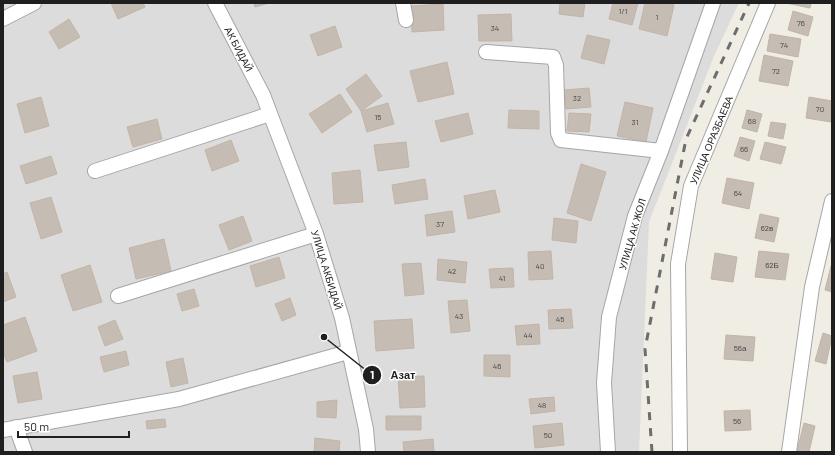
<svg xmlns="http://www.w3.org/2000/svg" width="835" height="455" font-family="Barlow,sans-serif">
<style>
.residential{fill:#dddcdc}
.building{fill:#c5bcb4;stroke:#c3b4a6}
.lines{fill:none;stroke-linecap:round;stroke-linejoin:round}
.minor-casing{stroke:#a6a6a6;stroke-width:16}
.minor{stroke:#fff;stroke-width:14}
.rail{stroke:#6d6d6d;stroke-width:3;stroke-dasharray:8 8;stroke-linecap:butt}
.labels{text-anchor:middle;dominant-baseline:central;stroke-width:3;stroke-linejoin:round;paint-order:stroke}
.number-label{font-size:8px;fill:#484644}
.street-label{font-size:10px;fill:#1f1f1f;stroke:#fff}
.leader{fill:none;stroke:#1f1f1f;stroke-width:1.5}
.callout-dot{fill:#1f1f1f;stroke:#fff;stroke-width:1.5}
.mark-label{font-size:12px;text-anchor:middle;font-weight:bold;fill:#fff}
.callout-label{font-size:11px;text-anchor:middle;font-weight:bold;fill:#1f1f1f;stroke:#fff;stroke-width:3;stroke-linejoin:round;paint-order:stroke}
</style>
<rect width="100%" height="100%" fill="#f0ede5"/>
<path class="residential" d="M 3,3 L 739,3 L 714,56 L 649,222 L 639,452 L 3,452 Z"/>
<path class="building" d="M 111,3 L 143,3 L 145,7 L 118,19 Z
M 254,3 L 269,3 L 255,7 Z
M 560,3 L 585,3 L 583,17 L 559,14 Z
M 613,3 L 638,3 L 632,25 L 609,19 Z
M 645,3 L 666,3 L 674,5 L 667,36 L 639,29 Z
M 786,3 L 811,3 L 810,8 Z
M 443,4 L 444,30 L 412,32 L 411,6 Z
M 793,11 L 813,17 L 808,36 L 788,30 Z
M 511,14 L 512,41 L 479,41 L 478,15 Z
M 69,19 L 80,37 L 59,49 L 49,32 Z
M 335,26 L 342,47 L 318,56 L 310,35 Z
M 770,34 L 801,39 L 798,57 L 767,51 Z
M 587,35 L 610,40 L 604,64 L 581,58 Z
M 764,55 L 793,61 L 788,86 L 759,81 Z
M 447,62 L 454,94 L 418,102 L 410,71 Z
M 366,74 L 382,96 L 361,111 L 346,89 Z
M 589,88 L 591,107 L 566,109 L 564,90 Z
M 340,94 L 352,112 L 322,133 L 309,114 Z
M 41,97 L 49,126 L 25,133 L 17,104 Z
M 809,97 L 832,101 L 831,122 L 806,118 Z
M 625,102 L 653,108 L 646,142 L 617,136 Z
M 388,103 L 394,124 L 367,132 L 361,111 Z
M 509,110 L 539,111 L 539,129 L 508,128 Z
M 747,110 L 762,114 L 757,132 L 742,128 Z
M 468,113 L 473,134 L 441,142 L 435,121 Z
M 569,113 L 591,114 L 589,132 L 567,131 Z
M 157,119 L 162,139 L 133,147 L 127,127 Z
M 771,122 L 786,124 L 783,139 L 768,136 Z
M 740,137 L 755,141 L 749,161 L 734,156 Z
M 231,140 L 239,161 L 212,171 L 205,150 Z
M 406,142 L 409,167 L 378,171 L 374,145 Z
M 765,142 L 786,147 L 781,164 L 760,159 Z
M 51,156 L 57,174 L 26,184 L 20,166 Z
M 581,164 L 606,172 L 591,221 L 567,213 Z
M 360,170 L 363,202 L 334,204 L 332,173 Z
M 727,178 L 754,183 L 749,209 L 722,203 Z
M 425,179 L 428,199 L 395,204 L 392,185 Z
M 495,190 L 500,212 L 468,219 L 464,196 Z
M 51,197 L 62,232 L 41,239 L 30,203 Z
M 452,211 L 455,232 L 427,236 L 425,215 Z
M 760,214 L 779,218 L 774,242 L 755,238 Z
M 243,216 L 252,241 L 229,250 L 219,225 Z
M 554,218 L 578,221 L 576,243 L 552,240 Z
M 164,239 L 171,271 L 136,279 L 129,248 Z
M 551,251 L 553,279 L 529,280 L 528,252 Z
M 759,251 L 789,254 L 785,280 L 755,277 Z
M 715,253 L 737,257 L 733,282 L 711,279 Z
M 279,257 L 285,278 L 256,287 L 250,266 Z
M 438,259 L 467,262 L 465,283 L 437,280 Z
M 421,263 L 424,294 L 405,296 L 402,264 Z
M 90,265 L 102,302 L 73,311 L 61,275 Z
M 831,266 L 832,266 L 832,292 L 825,290 Z
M 513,268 L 514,287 L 491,288 L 489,269 Z
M 7,272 L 16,297 L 3,302 L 3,274 Z
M 194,289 L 199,306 L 182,311 L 177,294 Z
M 290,298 L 296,315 L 282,321 L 275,304 Z
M 467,300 L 470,331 L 451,333 L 448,301 Z
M 571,309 L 573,328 L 549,329 L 548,310 Z
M 25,317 L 37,351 L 7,362 L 3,352 L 3,325 Z
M 412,319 L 414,348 L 376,351 L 374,321 Z
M 115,320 L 123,339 L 105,346 L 98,327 Z
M 539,324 L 540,344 L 517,345 L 515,326 Z
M 823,333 L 832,336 L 826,364 L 815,361 Z
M 726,335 L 755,337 L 753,361 L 724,359 Z
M 126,351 L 129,365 L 104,372 L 100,357 Z
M 484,355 L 510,355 L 510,377 L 484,376 Z
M 183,358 L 188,383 L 171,387 L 166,362 Z
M 37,372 L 42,399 L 18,403 L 13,376 Z
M 424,376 L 425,407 L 400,408 L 398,377 Z
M 554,397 L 555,411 L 531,414 L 529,399 Z
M 337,400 L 336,418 L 317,417 L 317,402 Z
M 750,410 L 751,430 L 725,431 L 724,411 Z
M 386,416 L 421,416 L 421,430 L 386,430 Z
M 165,419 L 166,427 L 147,429 L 146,421 Z
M 562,423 L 564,445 L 535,448 L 533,426 Z
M 804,423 L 815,426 L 809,452 L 797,451 Z
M 315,438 L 340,441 L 339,452 L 314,452 Z
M 433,439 L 434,452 L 404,452 L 403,442 Z"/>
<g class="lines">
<g class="minor-casing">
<path id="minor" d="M 215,3 L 263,95 L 316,234 L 342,318 L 366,429 L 368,452
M 403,3 L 406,20
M 3,19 L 34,3
M 486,52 L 553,57 L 556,65 L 558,133 L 561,140 L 661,151
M 95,171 L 270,114
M 118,296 L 316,234
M 16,427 L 25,452
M 3,430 L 179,399 L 348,352
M 608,452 L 604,383 L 609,317 L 635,216 L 661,151 L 713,3
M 680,452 L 678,264 L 691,186 L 768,3
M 789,452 L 812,287 L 832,201"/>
</g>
<use href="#minor" class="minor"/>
<path class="rail" d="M 652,452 L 645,349 L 686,139 L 749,3"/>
</g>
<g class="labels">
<g class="number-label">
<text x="623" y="11">1/1</text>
<text x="657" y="17">1</text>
<text x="801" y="23">76</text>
<text x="495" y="28">34</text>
<text x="784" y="45">74</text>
<text x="776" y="71">72</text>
<text x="577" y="98">32</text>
<text x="820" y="109">70</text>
<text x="378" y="117">15</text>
<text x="752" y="121">68</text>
<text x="635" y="122">31</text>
<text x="744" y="149">66</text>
<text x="738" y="193">64</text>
<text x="440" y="224">37</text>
<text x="767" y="228">62в</text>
<text x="772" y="265">62Б</text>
<text x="540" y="266">40</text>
<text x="452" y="271">42</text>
<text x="502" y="278">41</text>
<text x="459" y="316">43</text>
<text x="560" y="319">45</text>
<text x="528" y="335">44</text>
<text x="740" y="348">56а</text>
<text x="497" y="366">46</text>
<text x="542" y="405">48</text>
<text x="737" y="421">56</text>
<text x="548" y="435">50</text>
</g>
<g class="street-label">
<text transform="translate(239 49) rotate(62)">АК БИДАЙ</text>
<text transform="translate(711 140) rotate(-67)">УЛИЦА ОРАЗБАЕВА</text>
<text transform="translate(632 234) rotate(-74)">УЛИЦА АК ЖОЛ</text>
<text transform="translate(327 270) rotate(73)">УЛИЦА АКБИДАЙ</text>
</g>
</g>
<path class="leader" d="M324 337L372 375"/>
<g class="callout-dot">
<circle cx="324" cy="337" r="4"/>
<circle cx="372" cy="375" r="10"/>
</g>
<g class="mark-label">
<text x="372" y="379">1</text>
</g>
<g class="callout-label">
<text x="403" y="379">Азат</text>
</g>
<rect width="835" height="455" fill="none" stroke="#1f1f1f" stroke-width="8"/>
<path d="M18 431v6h111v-6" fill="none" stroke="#1f1f1f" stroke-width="2"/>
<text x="24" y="431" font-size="12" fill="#1f1f1f" stroke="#ffffff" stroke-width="3" paint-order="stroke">50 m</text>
</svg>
